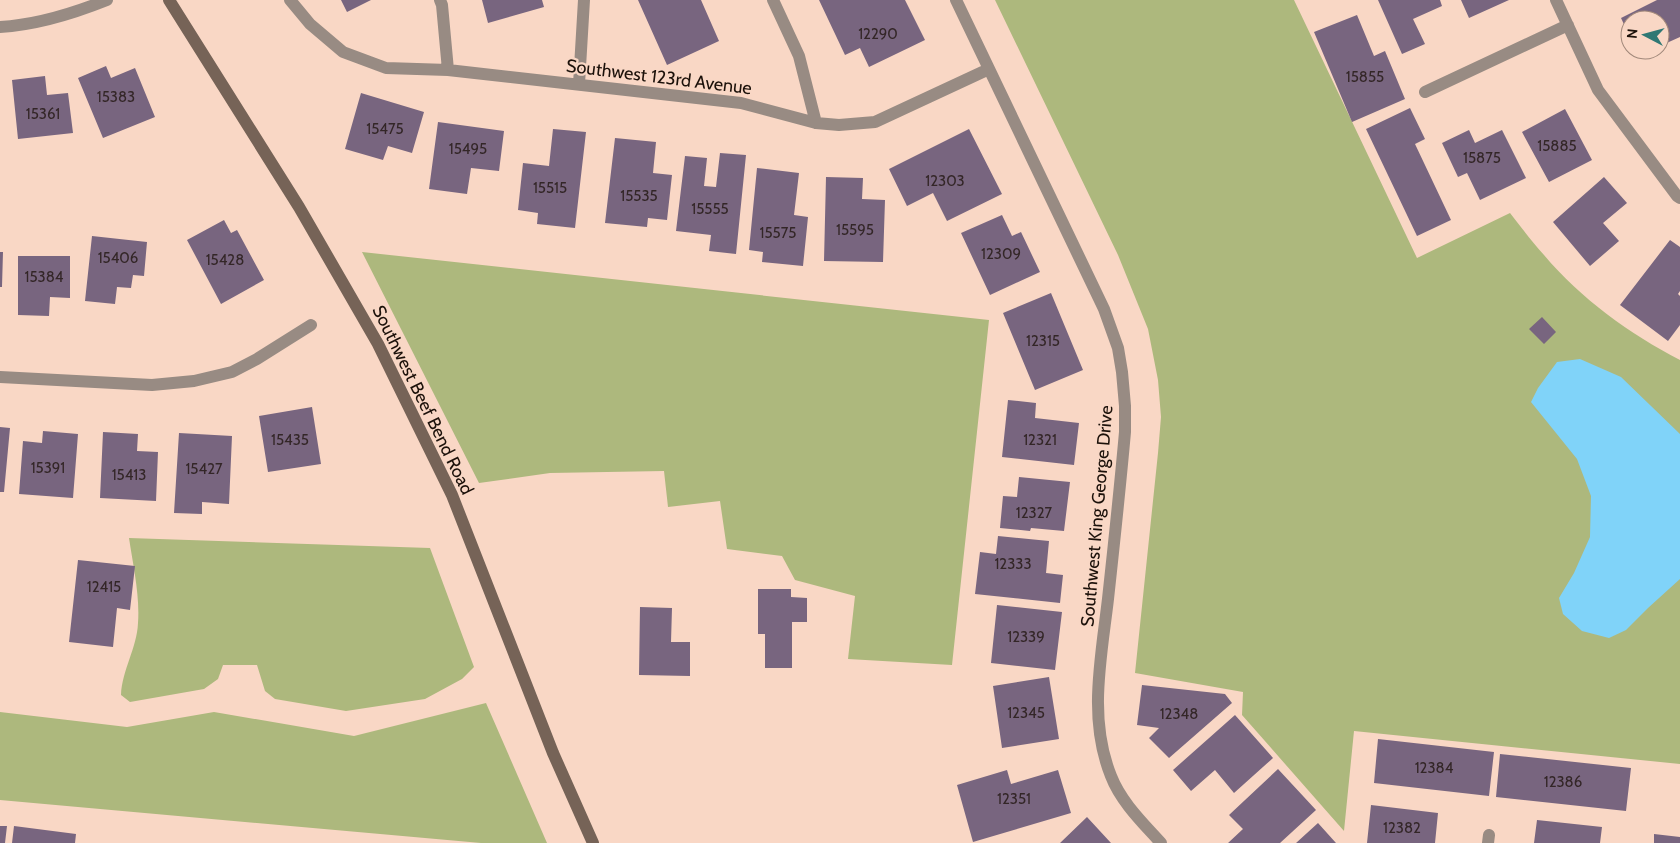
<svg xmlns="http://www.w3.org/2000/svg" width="1680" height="843" font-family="Cabin,sans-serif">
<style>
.green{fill:#adb87d}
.water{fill:#80d3f9}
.building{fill:#78657f}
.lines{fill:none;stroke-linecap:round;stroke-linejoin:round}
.street{stroke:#988b83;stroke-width:12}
.secondary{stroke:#766357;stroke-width:12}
.labels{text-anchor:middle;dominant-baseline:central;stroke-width:4.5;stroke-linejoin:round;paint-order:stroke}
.number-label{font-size:15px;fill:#332627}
.street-label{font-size:18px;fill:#1c110a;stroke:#f9d7c5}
</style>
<rect width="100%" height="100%" fill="#f9d7c5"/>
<path class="green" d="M 995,0 L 1294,0 L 1417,258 L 1510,213 C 1521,227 1532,242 1544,255 C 1581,299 1630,334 1680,360 L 1680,764 L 1354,731 L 1344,831 L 1242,715 L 1243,692 L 1135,673 L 1158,453 L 1161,417 L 1158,380 L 1148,329 L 1118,255 Z
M 362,252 L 989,320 L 952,665 L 848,659 L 855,596 L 795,580 L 782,556 L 727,549 L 720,501 L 668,507 L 664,471 L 550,473 L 479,483 Z
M 129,538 L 430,548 L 474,667 L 462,679 L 425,699 L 346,711 L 275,699 L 265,691 L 257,665 L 223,665 L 218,679 L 204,689 L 130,702 L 121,695 C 122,670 137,648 138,623 C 140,595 133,565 129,538 Z
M 486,703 L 547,843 L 481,843 L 0,800 L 0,712 L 127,727 L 214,712 L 354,736 Z"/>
<path class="water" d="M 1580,359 L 1621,377 L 1680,434 L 1680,579 L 1648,608 L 1626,630 L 1609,638 L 1582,631 L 1563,614 L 1559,598 L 1574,573 L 1590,537 L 1591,496 L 1577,459 L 1531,402 L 1538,388 L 1557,362 Z"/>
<path class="building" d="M 341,0 L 371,0 L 347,12 Z
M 482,0 L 542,0 L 544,7 L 488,23 Z
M 638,0 L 701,0 L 719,41 L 667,65 Z
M 819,0 L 905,0 L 925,40 L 869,67 L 860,48 L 845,55 Z
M 1378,0 L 1440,0 L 1442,6 L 1413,19 L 1425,44 L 1402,54 Z
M 1461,0 L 1509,0 L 1469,18 Z
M 1657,0 L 1680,0 L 1680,37 L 1660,46 L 1660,20 L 1630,20 L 1630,37 L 1621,18 Z
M 1357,15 L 1374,56 L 1385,51 L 1405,99 L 1352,122 L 1314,32 Z
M 106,66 L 111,78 L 135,68 L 155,117 L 103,138 L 78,78 Z
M 45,76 L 47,95 L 68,93 L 73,133 L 18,139 L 12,80 Z
M 361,93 L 424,112 L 412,153 L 388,146 L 383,160 L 345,149 Z
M 1410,108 L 1425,139 L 1415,144 L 1451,220 L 1417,236 L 1366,129 Z
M 1565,109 L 1592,160 L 1549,182 L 1522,132 Z
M 438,122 L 504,131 L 499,171 L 471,168 L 467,194 L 429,189 Z
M 553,129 L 586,132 L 575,228 L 537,224 L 538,213 L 518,210 L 523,163 L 549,166 Z
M 969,129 L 1002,194 L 947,221 L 933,193 L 907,206 L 889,169 Z
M 1469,130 L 1475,143 L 1502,130 L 1526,178 L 1480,200 L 1467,173 L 1458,177 L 1442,143 Z
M 615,138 L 656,142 L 653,173 L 672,175 L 667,220 L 648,218 L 647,227 L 605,223 Z
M 720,153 L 746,155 L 736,254 L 709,251 L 711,235 L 676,231 L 685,156 L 707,158 L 704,186 L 716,187 Z
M 757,168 L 799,173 L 794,215 L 808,217 L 803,266 L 762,262 L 763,252 L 749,250 Z
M 826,177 L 863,178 L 862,199 L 885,200 L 883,262 L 824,261 Z
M 1604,177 L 1627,203 L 1603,223 L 1619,241 L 1590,266 L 1553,222 Z
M 1002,215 L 1012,236 L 1021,232 L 1040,272 L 990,295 L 961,233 Z
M 224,220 L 231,233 L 237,230 L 264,280 L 221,304 L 187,240 Z
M 92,236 L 147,242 L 144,276 L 133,275 L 131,288 L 117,287 L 115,304 L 85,301 Z
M 1670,240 L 1680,247 L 1680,291 L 1678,294 L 1680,296 L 1680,325 L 1668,341 L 1620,305 Z
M 0,252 L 3,252 L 2,287 L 0,287 Z
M 18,256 L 70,256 L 70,298 L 50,297 L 49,316 L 18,315 Z
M 1051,293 L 1083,370 L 1035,390 L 1003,313 Z
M 1542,317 L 1556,332 L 1544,344 L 1529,329 Z
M 1008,400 L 1036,403 L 1035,418 L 1079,423 L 1074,465 L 1002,457 Z
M 312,407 L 321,464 L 268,472 L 259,416 Z
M 0,427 L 10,428 L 4,492 L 0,492 Z
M 43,431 L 78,434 L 73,498 L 19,494 L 23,441 L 42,443 Z
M 103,432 L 138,434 L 137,451 L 158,452 L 156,501 L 100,498 Z
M 179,433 L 232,436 L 229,504 L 202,502 L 202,514 L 174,513 Z
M 1019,477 L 1070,482 L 1064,531 L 1031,528 L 1030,531 L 1000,528 L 1003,496 L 1017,497 Z
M 998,536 L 1049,541 L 1046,573 L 1063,575 L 1060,603 L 975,594 L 980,552 L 996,554 Z
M 78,560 L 135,566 L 130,610 L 117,608 L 113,647 L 69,642 Z
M 758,589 L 791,589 L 791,597 L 807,598 L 807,622 L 792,622 L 792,668 L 765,668 L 765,634 L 758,634 Z
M 997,605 L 1062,612 L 1055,670 L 991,663 Z
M 640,607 L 672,608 L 671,642 L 690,642 L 690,676 L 639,675 Z
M 1049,677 L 1059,739 L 1002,748 L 993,686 Z
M 1142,685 L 1225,694 L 1232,703 L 1169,758 L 1149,738 L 1159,728 L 1137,725 Z
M 1235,715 L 1273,758 L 1234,793 L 1215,770 L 1191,791 L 1173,770 Z
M 1378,739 L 1494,752 L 1489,796 L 1374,783 Z
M 1500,754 L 1631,768 L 1626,811 L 1496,797 Z
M 1278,769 L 1316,810 L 1280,843 L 1228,843 L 1243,829 L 1229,815 Z
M 1007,770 L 1011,784 L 1058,770 L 1071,813 L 973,842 L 957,785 Z
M 1371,805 L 1438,813 L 1435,843 L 1367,843 Z
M 1087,817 L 1111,843 L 1060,843 Z
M 1537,820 L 1602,827 L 1600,843 L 1534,843 Z
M 1318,823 L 1336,843 L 1296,843 Z
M 0,826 L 7,826 L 5,843 L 0,843 Z
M 14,826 L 76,834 L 75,843 L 12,843 Z
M 1654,834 L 1680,837 L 1680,843 L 1654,843 Z"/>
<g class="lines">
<path class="street" d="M 290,0 L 310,24 L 343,52 L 386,68 L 448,70 L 741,103 L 816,123 L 839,125 L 875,122 L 989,69
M 440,0 L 442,5 L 448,70
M 773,0 L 799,56 L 816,123
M 956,0 L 1104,309 L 1118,348 L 1122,372 L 1125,406 L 1125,432 C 1120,488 1114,544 1108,599 C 1101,659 1088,719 1111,776 C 1121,802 1143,823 1161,843
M 1556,0 L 1598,90 L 1677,196 L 1680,198
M 0,27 C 37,25 72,14 107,0
M 579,84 L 584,0
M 1425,92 L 1568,25
M 0,377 L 152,385 L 194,381 L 232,372 L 257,359 L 311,325
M 1488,843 L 1489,835"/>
<path class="secondary" d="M 169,0 L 299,207 L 378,344 L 452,495 L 553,753 L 593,843"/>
</g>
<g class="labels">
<g class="number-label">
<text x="878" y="34">12290</text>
<text x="1365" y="77">15855</text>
<text x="116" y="97">15383</text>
<text x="43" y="114">15361</text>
<text x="385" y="129">15475</text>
<text x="1557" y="146">15885</text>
<text x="468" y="149">15495</text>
<text x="1482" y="158">15875</text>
<text x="945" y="181">12303</text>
<text x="550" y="188">15515</text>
<text x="639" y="196">15535</text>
<text x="710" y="209">15555</text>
<text x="855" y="230">15595</text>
<text x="778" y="233">15575</text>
<text x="1001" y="254">12309</text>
<text x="118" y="258">15406</text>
<text x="225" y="260">15428</text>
<text x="44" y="277">15384</text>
<text x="1043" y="341">12315</text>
<text x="290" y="440">15435</text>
<text x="1040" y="440">12321</text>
<text x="48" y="468">15391</text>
<text x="204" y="469">15427</text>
<text x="129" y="475">15413</text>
<text x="1034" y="513">12327</text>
<text x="1013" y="564">12333</text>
<text x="104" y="587">12415</text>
<text x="1026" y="637">12339</text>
<text x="1026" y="713">12345</text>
<text x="1179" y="714">12348</text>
<text x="1434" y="768">12384</text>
<text x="1563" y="782">12386</text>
<text x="1014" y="799">12351</text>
<text x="1402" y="828">12382</text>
</g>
<g class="street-label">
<text transform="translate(659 77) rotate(7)">Southwest 123rd Avenue</text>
<text transform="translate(423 400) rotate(64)">Southwest Beef Bend Road</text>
<text transform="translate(1097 516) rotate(-85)">Southwest King George Drive</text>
</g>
</g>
<g transform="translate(1645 35) rotate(276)"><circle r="24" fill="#f9d7c5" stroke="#a1887a"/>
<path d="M0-4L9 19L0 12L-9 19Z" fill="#2f7874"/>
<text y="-8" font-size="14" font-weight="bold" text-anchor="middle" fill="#1c110a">N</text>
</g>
</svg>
